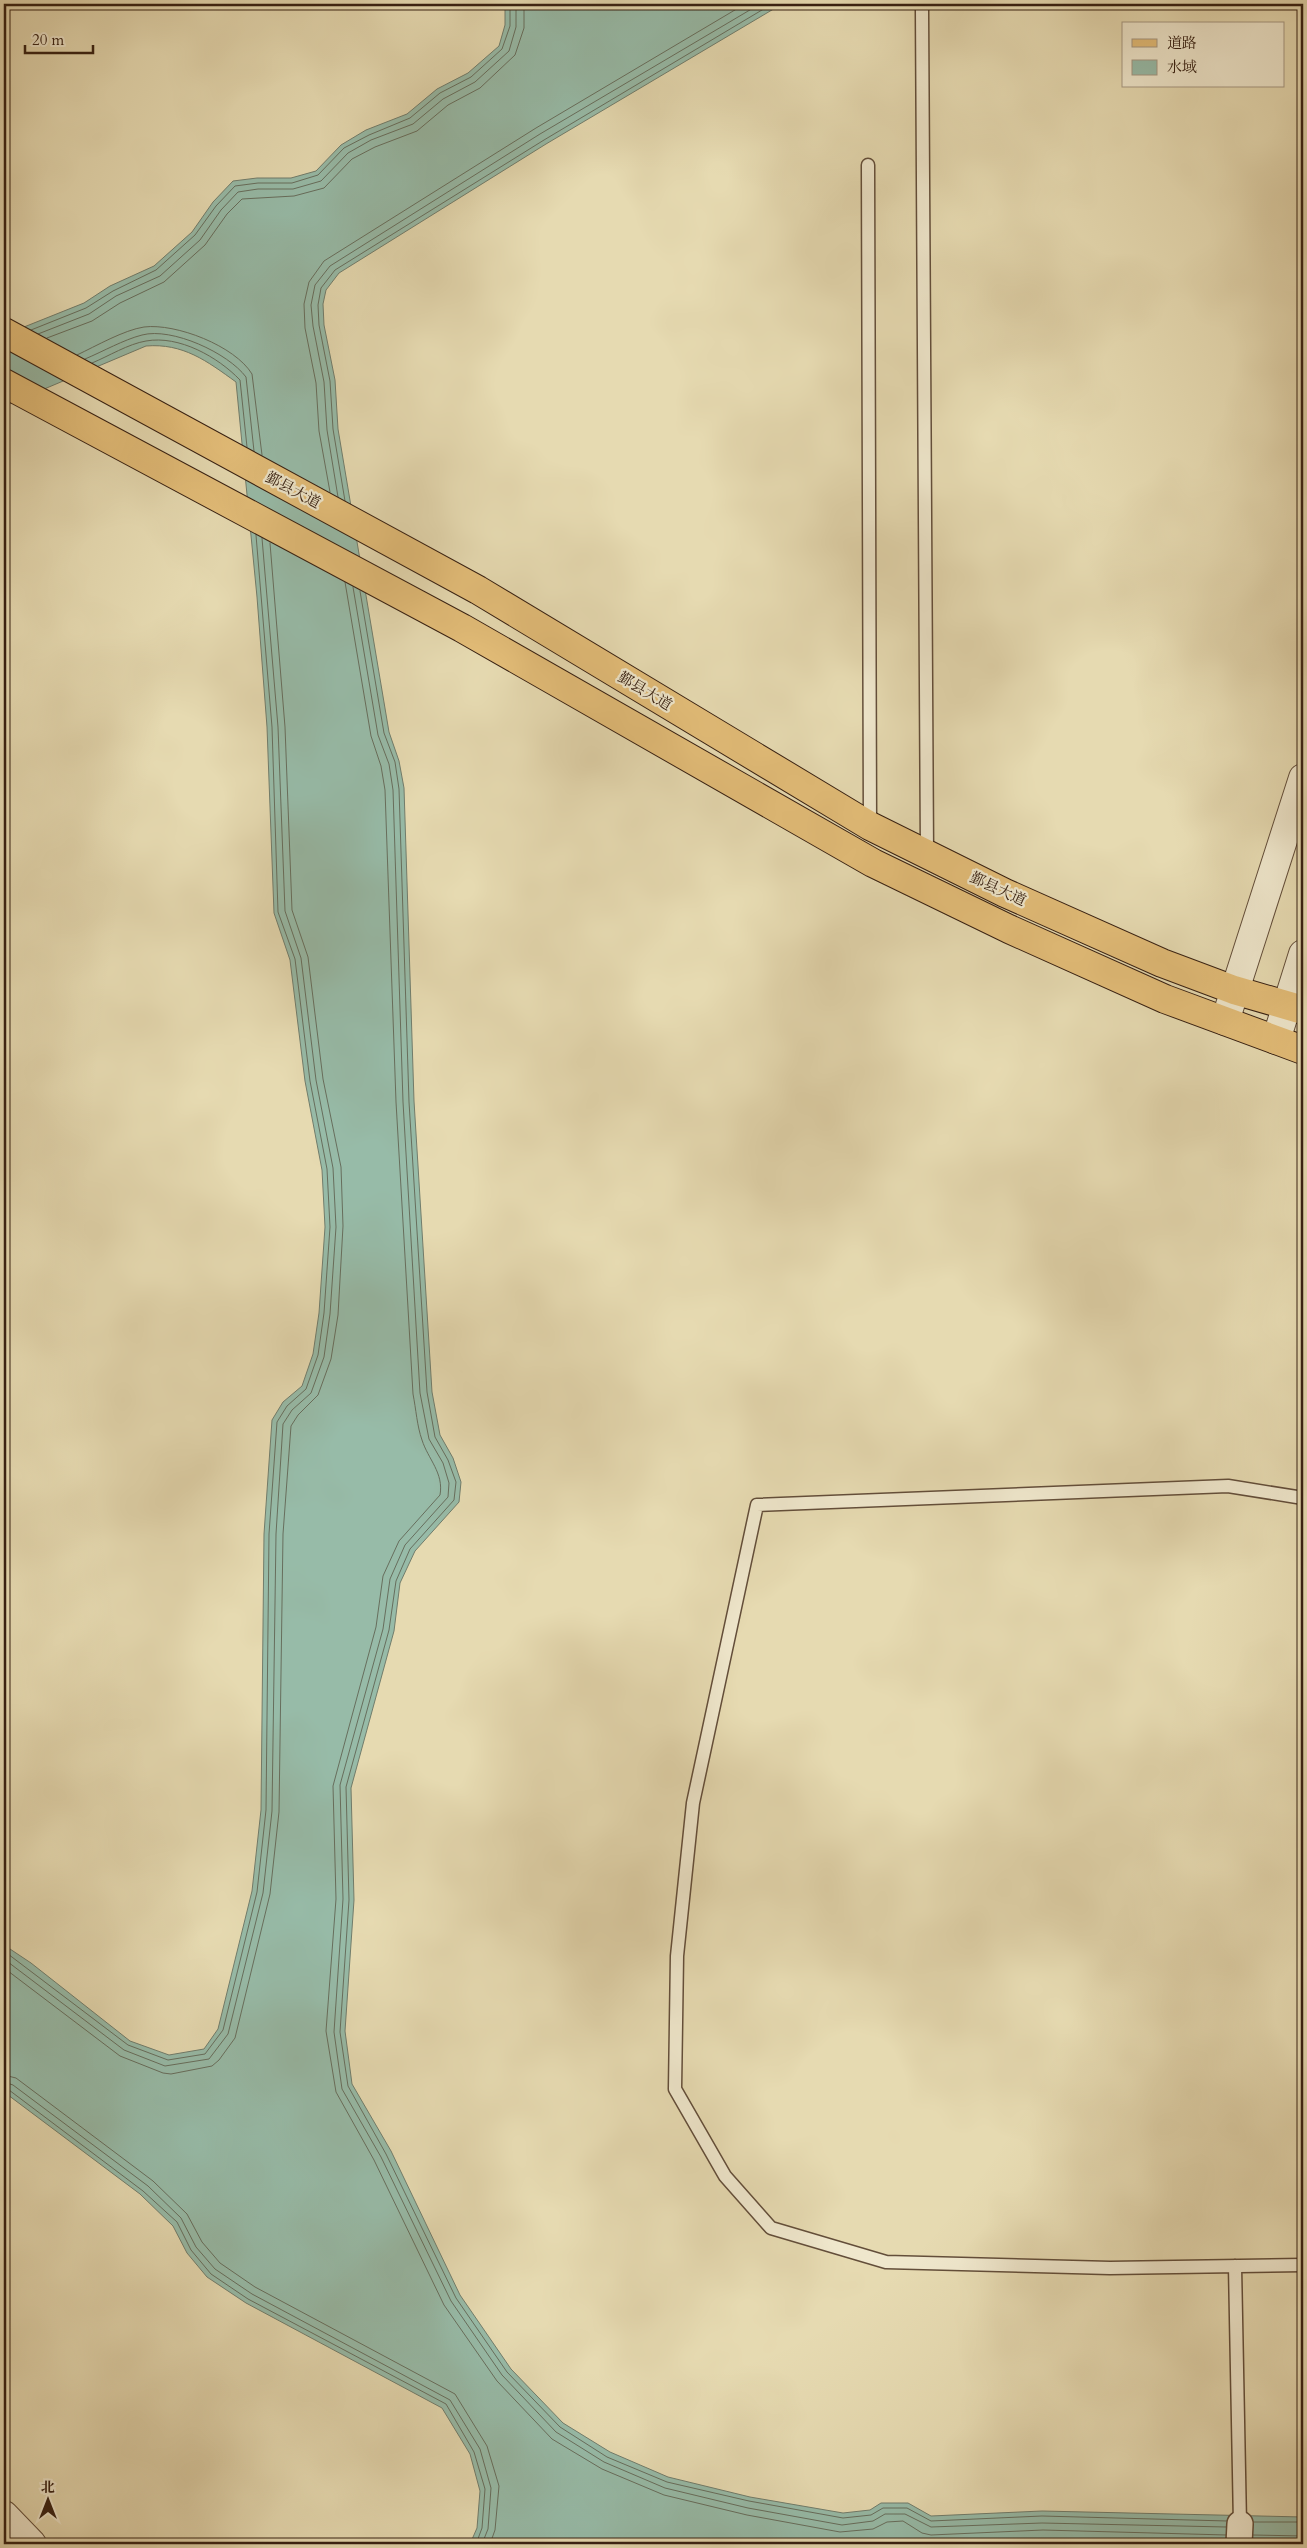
<svg xmlns="http://www.w3.org/2000/svg" width="1307" height="2548" font-family="Cardo,'Noto Serif SC',serif">
<style>
.water{fill:#97bba8;stroke:#717d6c}
.lines{fill:none;stroke-linecap:round;stroke-linejoin:round}
.shore{stroke:#676e5d;stroke-width:1}
.service-casing{stroke:#634e3a;stroke-width:15}
.minor-casing{stroke:#634e3a;stroke-width:28}
.tertiary-casing{stroke:#634e3a;stroke-width:30}
.primary-casing{stroke:#372012;stroke-width:30}
.service{stroke:#efe7cc;stroke-width:12}
.minor{stroke:#efe7cc;stroke-width:25}
.tertiary{stroke:#efe7cc;stroke-width:28}
.primary{stroke:#e3bd78;stroke-width:28}
.labels{text-anchor:middle;dominant-baseline:central;stroke-width:4.5;stroke-linejoin:round;paint-order:stroke}
.street-label{font-size:15px;fill:#372012;stroke:#efe7cc}
</style>
<rect width="100%" height="100%" fill="#e6dab1"/>
<filter id="stains"><feTurbulence type="fractalNoise" baseFrequency=".004" numOctaves="4"/><feColorMatrix values="0 0 0 0 .2 0 0 0 0 .09 0 0 0 0 .02 0 0 0 .5 -.17"/></filter>
<radialGradient id="worn" r=".72"><stop offset=".6" stop-color="#630" stop-opacity="0"/><stop offset="1" stop-color="#630" stop-opacity=".3"/></radialGradient>
<path class="water" d="M 505,4 L 782,4 L 546,144 L 339,273 L 326,290 L 323,304 L 324,325 L 335,380 L 338,429 L 389,732 L 399,761 L 404,788 L 414,1101 L 432,1392 L 440,1435 L 453,1458 L 461,1482 L 459,1502 L 415,1551 L 400,1583 L 394,1631 L 351,1788 L 354,1900 L 345,2031 L 352,2084 L 391,2151 L 460,2295 L 511,2369 L 563,2423 L 610,2452 L 668,2477 L 750,2497 L 843,2513 L 870,2510 L 881,2503 L 908,2503 L 931,2516 L 1042,2511 L 1303,2517 L 1303,2544 L 470,2544 L 477,2528 L 480,2491 L 470,2454 L 442,2408 L 246,2303 L 207,2277 L 187,2253 L 173,2226 L 140,2194 L 4,2092 L 4,1945 L 31,1963 L 130,2041 L 169,2055 L 204,2049 L 218,2029 L 252,1891 L 261,1810 L 264,1534 L 272,1420 L 283,1402 L 302,1386 L 313,1354 L 319,1313 L 325,1227 L 322,1170 L 305,1081 L 290,960 L 274,913 L 267,727 L 257,597 L 236,382 C 207,361 183,343 146,346 L 4,406 L 4,335 L 84,303 L 110,286 L 154,266 L 192,232 L 213,202 L 233,181 L 257,178 L 291,178 L 316,171 L 341,145 L 366,130 L 407,114 L 437,89 L 468,73 L 499,46 L 505,25 Z"/>
<g class="lines">
<path class="shore" d="M 31,330 L 86,308 L 113,291 L 156,270 L 195,235 L 216,206 L 235,186 L 258,183 L 292,183 L 318,175 L 344,148 L 369,135 L 410,118 L 440,93 L 471,77 L 502,49 L 510,26 L 510,4
M 38,334 L 89,314 L 116,296 L 160,276 L 200,240 L 221,210 L 238,192 L 258,189 L 293,189 L 321,181 L 348,153 L 371,140 L 413,124 L 443,99 L 475,82 L 509,51 L 516,27 L 516,4
M 47,338 L 92,321 L 120,303 L 164,282 L 205,245 L 227,214 L 242,199 L 294,196 L 324,188 L 352,159 L 375,147 L 417,131 L 448,105 L 480,88 L 515,55 L 524,28 L 524,4
M 77,355 C 96,346 124,330 144,327 C 176,323 235,346 252,374 L 262,455
M 85,359 C 104,351 123,340 142,335 C 172,327 228,353 246,377 L 254,451
M 92,363 C 109,356 128,344 146,341 C 179,335 218,357 240,380 L 247,447
M 330,492 L 319,431 L 316,383 L 305,328 L 304,304 L 309,282 L 324,261 L 536,128 L 745,4
M 338,497 L 327,430 L 324,382 L 313,326 L 311,305 L 315,285 L 330,266 L 540,134 L 760,4
M 345,501 L 333,429 L 330,381 L 319,325 L 318,305 L 321,288 L 335,270 L 544,140 L 772,4
M 345,582 L 371,736 L 381,766 L 385,790 L 396,1102 L 413,1394 C 416,1409 417,1426 422,1440 C 428,1459 444,1473 440,1495 L 399,1541 L 383,1576 L 376,1627 L 333,1786 L 336,1899 L 326,2031 L 336,2092 L 374,2160 L 444,2305 L 497,2381 L 552,2439 L 602,2469 L 664,2495 L 747,2515 L 840,2532 L 873,2529 L 887,2522 L 903,2521 L 922,2533 L 931,2535 L 1043,2530 L 1226,2535
M 353,587 L 378,735 L 389,764 L 393,790 L 403,1102 L 420,1393 L 429,1439 L 443,1463 L 449,1483 L 448,1497 L 405,1545 L 390,1579 L 383,1629 L 340,1785 L 343,1899 L 334,2032 L 342,2089 L 381,2157 L 451,2301 L 502,2375 L 556,2432 L 604,2462 L 665,2488 L 748,2508 L 842,2525 L 873,2521 L 885,2514 L 905,2514 L 931,2527 L 1042,2523 L 1226,2527
M 360,591 L 384,733 L 395,762 L 399,789 L 409,1102 L 427,1392 L 435,1437 L 448,1460 L 456,1482 L 454,1500 L 410,1549 L 396,1581 L 389,1630 L 346,1787 L 349,1900 L 340,2032 L 348,2086 L 386,2154 L 456,2298 L 507,2372 L 560,2427 L 607,2457 L 667,2482 L 749,2501 L 843,2518 L 871,2515 L 883,2508 L 907,2508 L 931,2521 L 1042,2516 L 1227,2521
M 4,1951 L 128,2045 L 168,2060 L 205,2054 L 223,2030 L 257,1892 L 266,1810 L 269,1534 L 277,1422 L 287,1406 L 306,1389 L 318,1355 L 324,1313 L 330,1227 L 327,1169 L 310,1081 L 295,959 L 278,912 L 272,727 L 256,535
M 4,1959 L 124,2050 L 165,2066 L 209,2059 L 228,2034 L 263,1893 L 272,1811 L 276,1534 L 283,1424 L 292,1410 L 311,1393 L 324,1357 L 330,1314 L 336,1227 L 333,1168 L 316,1080 L 301,958 L 285,911 L 278,727 L 262,538
M 4,1968 L 120,2056 L 163,2073 L 171,2074 L 212,2066 L 219,2060 L 235,2038 L 270,1894 L 279,1812 L 283,1534 L 291,1426 L 298,1415 L 318,1395 L 331,1359 L 338,1315 L 343,1226 L 341,1167 L 323,1079 L 308,957 L 292,910 L 285,727 L 270,543
M 4,2075 L 16,2078 L 153,2181 L 187,2214 L 202,2242 L 220,2263 L 255,2287 L 455,2394 L 487,2446 L 499,2486 L 495,2530 L 490,2544
M 4,2082 L 13,2085 L 148,2186 L 181,2218 L 196,2247 L 215,2269 L 252,2294 L 450,2400 L 480,2449 L 491,2488 L 488,2529 L 482,2544
M 4,2089 L 9,2090 L 143,2191 L 177,2222 L 191,2250 L 211,2274 L 248,2299 L 446,2404 L 474,2452 L 485,2489 L 482,2528 L 476,2544
M 1253,2522 L 1303,2522
M 1253,2535 L 1303,2536"/>
<g class="service-casing">
<path id="service" d="M 922,10 L 927,854
M 868,165 L 870,826
M 1303,1498 L 1228,1486 L 757,1505 L 693,1803 L 677,1956 L 675,2089 L 725,2176 L 771,2228 L 886,2262 L 1110,2268 L 1303,2265
M 1235,2266 L 1240,2524"/>
</g>
<g class="minor-casing">
<path id="minor" d="M 1239,2544 L 1240,2524"/>
</g>
<g class="tertiary-casing">
<path id="tertiary" d="M 1225,1021 L 1303,778
M 1276,1040 L 1303,954
M 4,2515 L 32,2544"/>
</g>
<g class="primary-casing">
<path id="primary" d="M 4,332 L 478,590 L 870,826 L 1005,893 L 1162,963 L 1234,990 L 1303,1010
M 4,383 L 462,628 L 873,863 L 1009,929 L 1165,999 L 1303,1050"/>
</g>
<use href="#service" class="service"/>
<use href="#minor" class="minor"/>
<use href="#tertiary" class="tertiary"/>
<use href="#primary" class="primary"/>
</g>
<g class="labels">
<g class="street-label">
<text transform="translate(293 490) rotate(28)">鄞县大道</text>
<text transform="translate(645 691) rotate(31)">鄞县大道</text>
<text transform="translate(998 889) rotate(25)">鄞县大道</text>
</g>
</g>
<rect width="1307" height="2548" fill="none" stroke="#e6dab1" stroke-width="20"/>
<rect x="5" y="5" width="1297" height="2538" fill="none" stroke="#372012" stroke-width="2.5"/>
<rect x="10" y="10" width="1287" height="2528" fill="none" stroke="#372012"/>
<rect x="1122" y="22" width="162" height="65" fill="#efe7cc" stroke="#a59782"/>
<rect x="1132" y="39" width="25" height="8" fill="#e3bd78" stroke="#a59782"/>
<text x="1167" y="48" font-size="15" fill="#372012">道路</text>
<rect x="1132" y="60" width="25" height="15" fill="#97bba8" stroke="#a59782"/>
<text x="1167" y="72" font-size="15" fill="#372012">水域</text>
<g transform="translate(48 2500)" stroke="#efe7cc" stroke-width="4" paint-order="stroke">
<path d="M0-4L9 19L0 12L-9 19Z" fill="#372012"/>
<text y="-8" font-size="14" font-weight="bold" text-anchor="middle" fill="#372012">北</text>
</g>
<path d="M25 45v8h68v-8" fill="none" stroke="#372012" stroke-width="2.5"/>
<text x="32" y="45" font-size="15" fill="#372012" stroke="#efe7cc" stroke-width="4" paint-order="stroke">20 m</text>
<rect width="100%" height="100%" filter="url(#stains)"/>
<rect width="100%" height="100%" fill="url(#worn)"/>
</svg>
